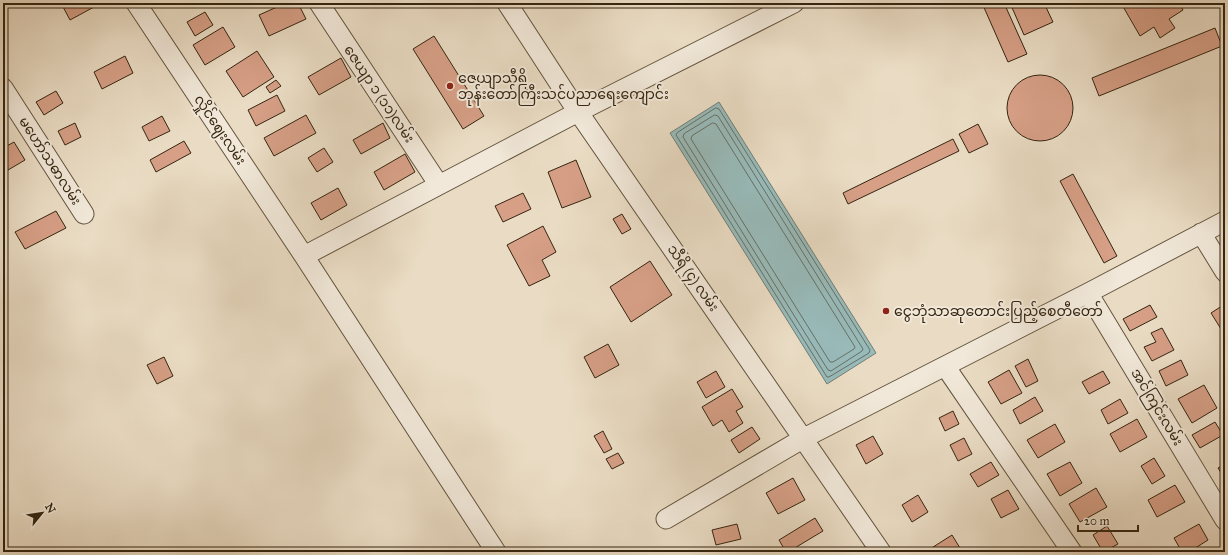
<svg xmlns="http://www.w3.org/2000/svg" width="1228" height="555" font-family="'IM FELL Great Primer','Noto Sans Myanmar',serif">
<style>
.water{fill:#98bab9;stroke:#707e75}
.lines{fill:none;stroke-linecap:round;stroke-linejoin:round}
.shore{stroke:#667064;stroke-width:1}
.building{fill:#d69f86;stroke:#342510}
.street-casing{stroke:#62533d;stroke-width:21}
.street{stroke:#f1e8d9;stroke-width:19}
.poi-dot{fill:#8f2418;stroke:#f1e8d9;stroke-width:1.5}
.labels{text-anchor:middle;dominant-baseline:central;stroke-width:4;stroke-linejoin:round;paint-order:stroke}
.poi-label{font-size:14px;fill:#342510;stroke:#f1e8d9;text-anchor:start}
.street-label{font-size:14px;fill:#342510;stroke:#f1e8d9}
</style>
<rect width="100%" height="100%" fill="#eadcc4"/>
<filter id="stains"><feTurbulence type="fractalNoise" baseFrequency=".005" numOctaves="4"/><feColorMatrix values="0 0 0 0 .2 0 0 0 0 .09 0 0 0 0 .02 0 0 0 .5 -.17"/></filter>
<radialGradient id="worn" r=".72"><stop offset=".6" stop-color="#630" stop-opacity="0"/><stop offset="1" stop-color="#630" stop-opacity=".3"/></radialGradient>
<path class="water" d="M 719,102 L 876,353 L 827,384 L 670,133 Z"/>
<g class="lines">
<path class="shore" d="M 716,108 L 719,109 L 870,350 L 869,353 L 829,377 L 827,377 L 676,135 L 677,133 Z
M 715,115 L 718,116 L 863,349 L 862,351 L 831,371 L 828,370 L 683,137 L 684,134 Z
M 713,123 L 716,124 L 855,347 L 854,349 L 833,362 L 830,362 L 691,139 L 692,136 Z"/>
</g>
<path class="building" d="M 61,3 L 92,3 L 94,7 L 70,20 Z
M 286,3 L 298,3 L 306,19 L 269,36 L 259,15 Z
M 982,3 L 1004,3 L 1027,54 L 1008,62 Z
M 1010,3 L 1044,3 L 1053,22 L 1024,35 Z
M 1121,3 L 1179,3 L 1183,10 L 1169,19 L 1175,28 L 1160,38 L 1154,27 L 1140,36 Z
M 205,12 L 213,25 L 195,36 L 187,22 Z
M 223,27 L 235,47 L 205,65 L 193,45 Z
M 1215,28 L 1222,46 L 1099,96 L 1092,78 Z
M 434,36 L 484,116 L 463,129 L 413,49 Z
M 257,51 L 274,77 L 243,97 L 226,71 Z
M 125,56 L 133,73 L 102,89 L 94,72 Z
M 341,58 L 351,77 L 319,95 L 308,77 Z
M1007 108a33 33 0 1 1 66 0a33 33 0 1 1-66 0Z
M 276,80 L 281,86 L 270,93 L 266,87 Z
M 56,91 L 63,103 L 44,115 L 36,102 Z
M 277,95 L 285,111 L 256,126 L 248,110 Z
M 306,115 L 316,133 L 274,156 L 264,138 Z
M 162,116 L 170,131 L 149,141 L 142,127 Z
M 75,123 L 81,137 L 65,145 L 58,131 Z
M 383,123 L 390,138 L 361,154 L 353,140 Z
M 978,124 L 988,144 L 969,153 L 959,134 Z
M 953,139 L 959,151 L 848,204 L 843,193 Z
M 184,141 L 191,153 L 156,172 L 150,160 Z
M 14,142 L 25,160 L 3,173 L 3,148 Z
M 324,148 L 333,162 L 317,172 L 308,158 Z
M 405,154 L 415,172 L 384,190 L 374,172 Z
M 576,160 L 591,197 L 562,208 L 548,172 Z
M 1073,174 L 1117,256 L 1104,263 L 1060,181 Z
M 338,188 L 347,205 L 321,220 L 311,203 Z
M 523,193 L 531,209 L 503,222 L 495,206 Z
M 56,211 L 66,228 L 25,249 L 15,232 Z
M 622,214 L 631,229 L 622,234 L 613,219 Z
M 543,226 L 556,252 L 542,260 L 550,276 L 529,286 L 507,245 Z
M 650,261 L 672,295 L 631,322 L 610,287 Z
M 1225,304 L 1225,327 L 1221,329 L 1211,313 Z
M 1150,305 L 1157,317 L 1130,331 L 1123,319 Z
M 1162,328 L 1174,350 L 1152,361 L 1144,347 L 1156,342 L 1151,333 Z
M 608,344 L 619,365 L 595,378 L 584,357 Z
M 164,357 L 173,376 L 157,384 L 147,365 Z
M 1028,359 L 1038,381 L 1026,387 L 1015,366 Z
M 1181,360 L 1188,375 L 1166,386 L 1159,371 Z
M 1009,370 L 1022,393 L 1001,404 L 988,382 Z
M 716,371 L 725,387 L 706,398 L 697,382 Z
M 1103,371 L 1110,383 L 1089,394 L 1082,382 Z
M 1204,385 L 1217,408 L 1192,423 L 1178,399 Z
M 732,389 L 743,407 L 736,411 L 743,423 L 729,432 L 722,420 L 713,426 L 702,407 Z
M 1035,397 L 1043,411 L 1020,424 L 1013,410 Z
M 1120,399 L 1128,413 L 1108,424 L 1101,410 Z
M 953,411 L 959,424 L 945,431 L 939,418 Z
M 1137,419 L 1147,437 L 1120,452 L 1110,434 Z
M 1215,422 L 1223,435 L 1200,448 L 1192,435 Z
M 1055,424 L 1065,442 L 1038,458 L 1027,440 Z
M 752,427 L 760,439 L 739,453 L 731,440 Z
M 603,431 L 612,449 L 604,453 L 594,436 Z
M 873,436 L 883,454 L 866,464 L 856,445 Z
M 964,438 L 972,454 L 958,461 L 950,445 Z
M 618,453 L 624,463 L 612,469 L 606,459 Z
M 1154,458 L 1165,476 L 1152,484 L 1141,466 Z
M 991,462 L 999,475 L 978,487 L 970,474 Z
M 1070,462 L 1082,483 L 1060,496 L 1047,474 Z
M 1225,464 L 1225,479 L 1218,468 Z
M 793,478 L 805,500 L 778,514 L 766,493 Z
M 1175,485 L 1185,502 L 1157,517 L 1148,500 Z
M 1096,488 L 1107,507 L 1080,522 L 1069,504 Z
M 1008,490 L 1019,509 L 1001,518 L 991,499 Z
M 918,495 L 928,512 L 912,522 L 902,505 Z
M 815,518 L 823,531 L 788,552 L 786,552 L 779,540 Z
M 737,524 L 741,539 L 716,545 L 712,530 Z
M 1199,524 L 1208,540 L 1189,552 L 1182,552 L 1174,538 Z
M 1107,526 L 1118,544 L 1103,552 L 1093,535 Z
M 952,535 L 960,548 L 954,552 L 932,552 L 930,549 Z"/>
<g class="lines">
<g class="street-casing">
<path id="street" d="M 136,3 L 304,256 L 496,552
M 319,3 L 439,185
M 507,3 L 570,100 L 881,552
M 3,88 L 84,214
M 1201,233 L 1225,272
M 304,256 L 578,112 L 794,3
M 1088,293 L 1225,520
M 945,366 L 1072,552
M 666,519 L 804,438 L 1088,293 L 1225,221"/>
</g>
<use href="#street" class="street"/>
</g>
<g class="poi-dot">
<circle cx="450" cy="86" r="4"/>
<circle cx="886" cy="311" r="4"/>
</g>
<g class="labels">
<g class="poi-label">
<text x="458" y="78">ဇေယျာသီရိ<tspan x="458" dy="16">ဘုန်းတော်ကြီးသင်ပညာရေးကျောင်း</tspan></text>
<text x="894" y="311">ငွေဘုံသာဆုတောင်းပြည့်စေတီတော်</text>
</g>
<g class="street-label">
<text transform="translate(379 94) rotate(56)">ဇေယျာ ၁ (၁၁)လမ်း</text>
<text transform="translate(220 130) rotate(56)">လှိုင်ဈေးလမ်း</text>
<text transform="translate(50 161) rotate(57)">မဟော်သဓာလမ်း</text>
<text transform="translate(693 278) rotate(55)">သီရိ (၄) လမ်း</text>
<text transform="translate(1157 407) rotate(59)">အင်ကြင်းလမ်း</text>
</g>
</g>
<rect width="1228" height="555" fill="none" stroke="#eadcc4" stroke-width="16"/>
<rect x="4" y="4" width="1220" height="547" fill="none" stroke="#342510" stroke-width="2"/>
<rect x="8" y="8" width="1212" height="539" fill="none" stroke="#342510"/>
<g transform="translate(42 513) rotate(60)" stroke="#f1e8d9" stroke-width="3" paint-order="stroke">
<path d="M0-3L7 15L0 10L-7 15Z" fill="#342510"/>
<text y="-6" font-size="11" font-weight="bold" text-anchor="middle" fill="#342510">N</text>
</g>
<path d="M1078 525v6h60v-6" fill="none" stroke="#342510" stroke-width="2"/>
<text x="1084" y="525" font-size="12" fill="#342510" stroke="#f1e8d9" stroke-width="3" paint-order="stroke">20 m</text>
<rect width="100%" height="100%" filter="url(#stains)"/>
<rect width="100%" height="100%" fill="url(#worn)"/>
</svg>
